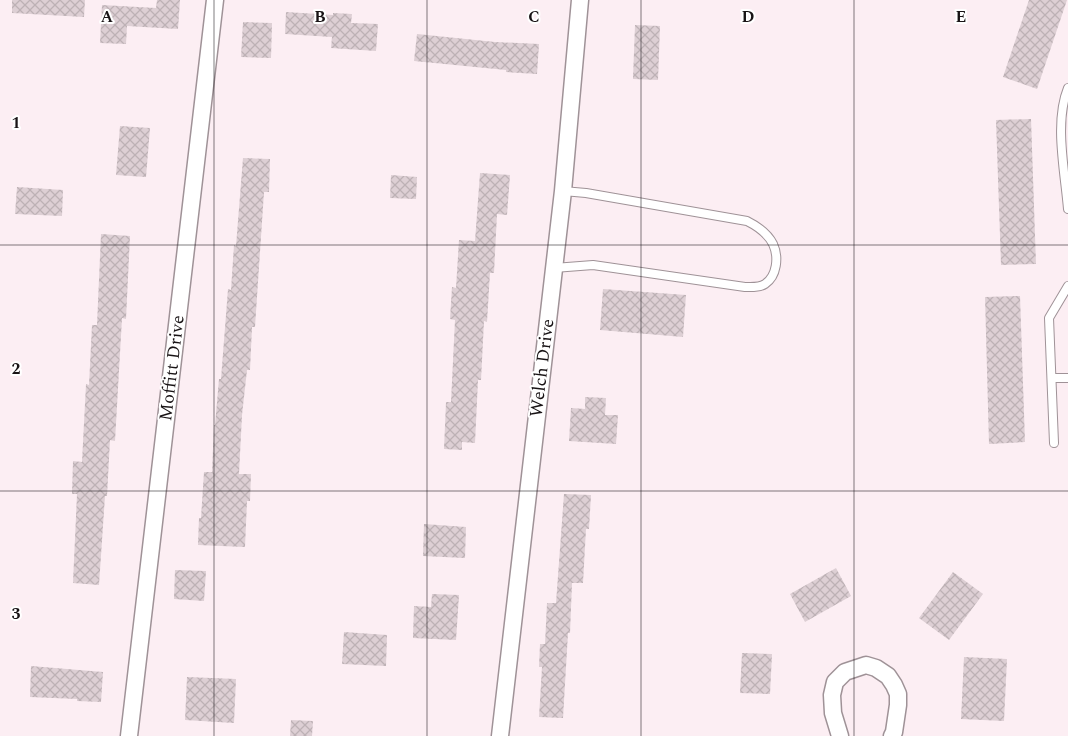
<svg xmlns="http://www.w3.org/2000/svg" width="1068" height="736" font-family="Spectral,serif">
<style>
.building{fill:url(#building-cross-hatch)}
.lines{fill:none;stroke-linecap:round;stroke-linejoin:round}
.lane-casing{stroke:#9f9297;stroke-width:10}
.street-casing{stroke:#9f9297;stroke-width:19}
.lane{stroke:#fff;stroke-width:8}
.street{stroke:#fff;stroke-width:16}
.grid{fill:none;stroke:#181315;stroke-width:1;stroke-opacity:0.55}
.labels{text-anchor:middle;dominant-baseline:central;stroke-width:4;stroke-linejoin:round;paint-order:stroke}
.street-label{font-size:18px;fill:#181315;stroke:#fff}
.grid-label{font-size:16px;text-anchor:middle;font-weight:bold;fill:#181315;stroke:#fff;stroke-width:4;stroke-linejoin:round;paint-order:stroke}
</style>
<defs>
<pattern id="building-cross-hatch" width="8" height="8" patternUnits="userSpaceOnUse" patternTransform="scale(1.25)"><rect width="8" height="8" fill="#ddcfd4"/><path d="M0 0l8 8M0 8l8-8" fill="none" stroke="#bdb1b5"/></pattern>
</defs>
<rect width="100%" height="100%" fill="#fceef3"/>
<path class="building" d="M 12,0 L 85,0 L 84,17 L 12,13 Z
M 157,0 L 180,0 L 178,29 L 127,26 L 126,44 L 100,43 L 102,5 L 156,8 Z
M 1029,0 L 1067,0 L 1037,89 L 1003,77 Z
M 286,12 L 333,15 L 333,13 L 352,14 L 351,23 L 378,24 L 376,51 L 331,48 L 332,37 L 285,34 Z
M 243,22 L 272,23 L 271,58 L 241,57 Z
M 635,25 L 660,26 L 658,80 L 633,79 Z
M 417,34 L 495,42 L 539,44 L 537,74 L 506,72 L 506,70 L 414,61 Z
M 1031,119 L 1036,264 L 1001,265 L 996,120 Z
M 120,126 L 150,128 L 146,177 L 116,175 Z
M 243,158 L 270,159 L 269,192 L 264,192 L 255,327 L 252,327 L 250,370 L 247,370 L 242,415 L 239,474 L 251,474 L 250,501 L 247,501 L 245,547 L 198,545 L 199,518 L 201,518 L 204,472 L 212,472 L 214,425 L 215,425 L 219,379 L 221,379 L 228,289 L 231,290 L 234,245 L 236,246 Z
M 480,173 L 510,175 L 507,215 L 497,214 L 494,273 L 490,273 L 487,322 L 484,321 L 481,380 L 478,380 L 475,443 L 462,442 L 462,450 L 444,449 L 446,402 L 451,402 L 455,320 L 450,319 L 452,287 L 456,288 L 459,240 L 475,241 Z
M 391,175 L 417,177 L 416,199 L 390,198 Z
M 17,187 L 63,190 L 62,216 L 15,214 Z
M 101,234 L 130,236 L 126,319 L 122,318 L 115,441 L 110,440 L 107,496 L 105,496 L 99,585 L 73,583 L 77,494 L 72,494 L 73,461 L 82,462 L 86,384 L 89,385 L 92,325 L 97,325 Z
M 603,289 L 686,295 L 683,337 L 600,330 Z
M 1020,296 L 1025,442 L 989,444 L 985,297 Z
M 585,397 L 606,398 L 605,415 L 618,415 L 616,444 L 569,441 L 571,408 L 585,409 Z
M 564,494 L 591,495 L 589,529 L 586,529 L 583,583 L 572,583 L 570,633 L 568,633 L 563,718 L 539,717 L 542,667 L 539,667 L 540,644 L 545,644 L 547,603 L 556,603 Z
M 424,524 L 466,527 L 465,558 L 423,556 Z
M 836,568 L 851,596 L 805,622 L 790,594 Z
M 175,570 L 206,571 L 204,601 L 174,599 Z
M 953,572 L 983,594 L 949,640 L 919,618 Z
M 432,594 L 459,595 L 456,640 L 413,638 L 414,606 L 431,607 Z
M 344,632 L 387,635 L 386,666 L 342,664 Z
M 742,653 L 772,654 L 770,694 L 740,693 Z
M 964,657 L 1007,659 L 1004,721 L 961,719 Z
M 31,666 L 103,672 L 101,702 L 77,701 L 77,699 L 30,697 Z
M 187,677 L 236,679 L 234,723 L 185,720 Z
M 291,720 L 313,721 L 312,736 L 290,736 Z"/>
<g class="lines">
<g class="lane-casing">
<path id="lane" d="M 1068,88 C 1054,122 1065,172 1068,209
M 554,268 L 593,265 L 745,287 C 751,287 759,288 765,284 C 777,276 779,257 773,244 C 768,234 757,226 747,221 L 586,193 L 563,191
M 1052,378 L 1068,378
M 1054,443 L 1049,318 L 1068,286"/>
</g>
<g class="street-casing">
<path id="street" d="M 129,736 L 215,0
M 500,736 L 563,191 L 580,0
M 840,736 L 833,713 L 832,695 L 835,682 L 845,672 L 866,665 L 876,668 L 888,676 L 894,685 L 898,694 L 898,705 L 894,732 L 892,736"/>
</g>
<use href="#lane" class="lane"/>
<use href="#street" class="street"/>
</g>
<path class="grid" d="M 214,0 L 214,736M 427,0 L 427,736M 641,0 L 641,736M 854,0 L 854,736M 0,245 L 1068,245M 0,491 L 1068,491"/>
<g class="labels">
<g class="street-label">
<text transform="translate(172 368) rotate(-83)">Moffitt Drive</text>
<text transform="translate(542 368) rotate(-83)">Welch Drive</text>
</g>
</g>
<g class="grid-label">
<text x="107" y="22">A</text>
<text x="320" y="22">B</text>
<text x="534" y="22">C</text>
<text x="748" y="22">D</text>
<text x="961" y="22">E</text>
<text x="16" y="128">1</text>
<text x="16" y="374">2</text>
<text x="16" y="619">3</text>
</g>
</svg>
